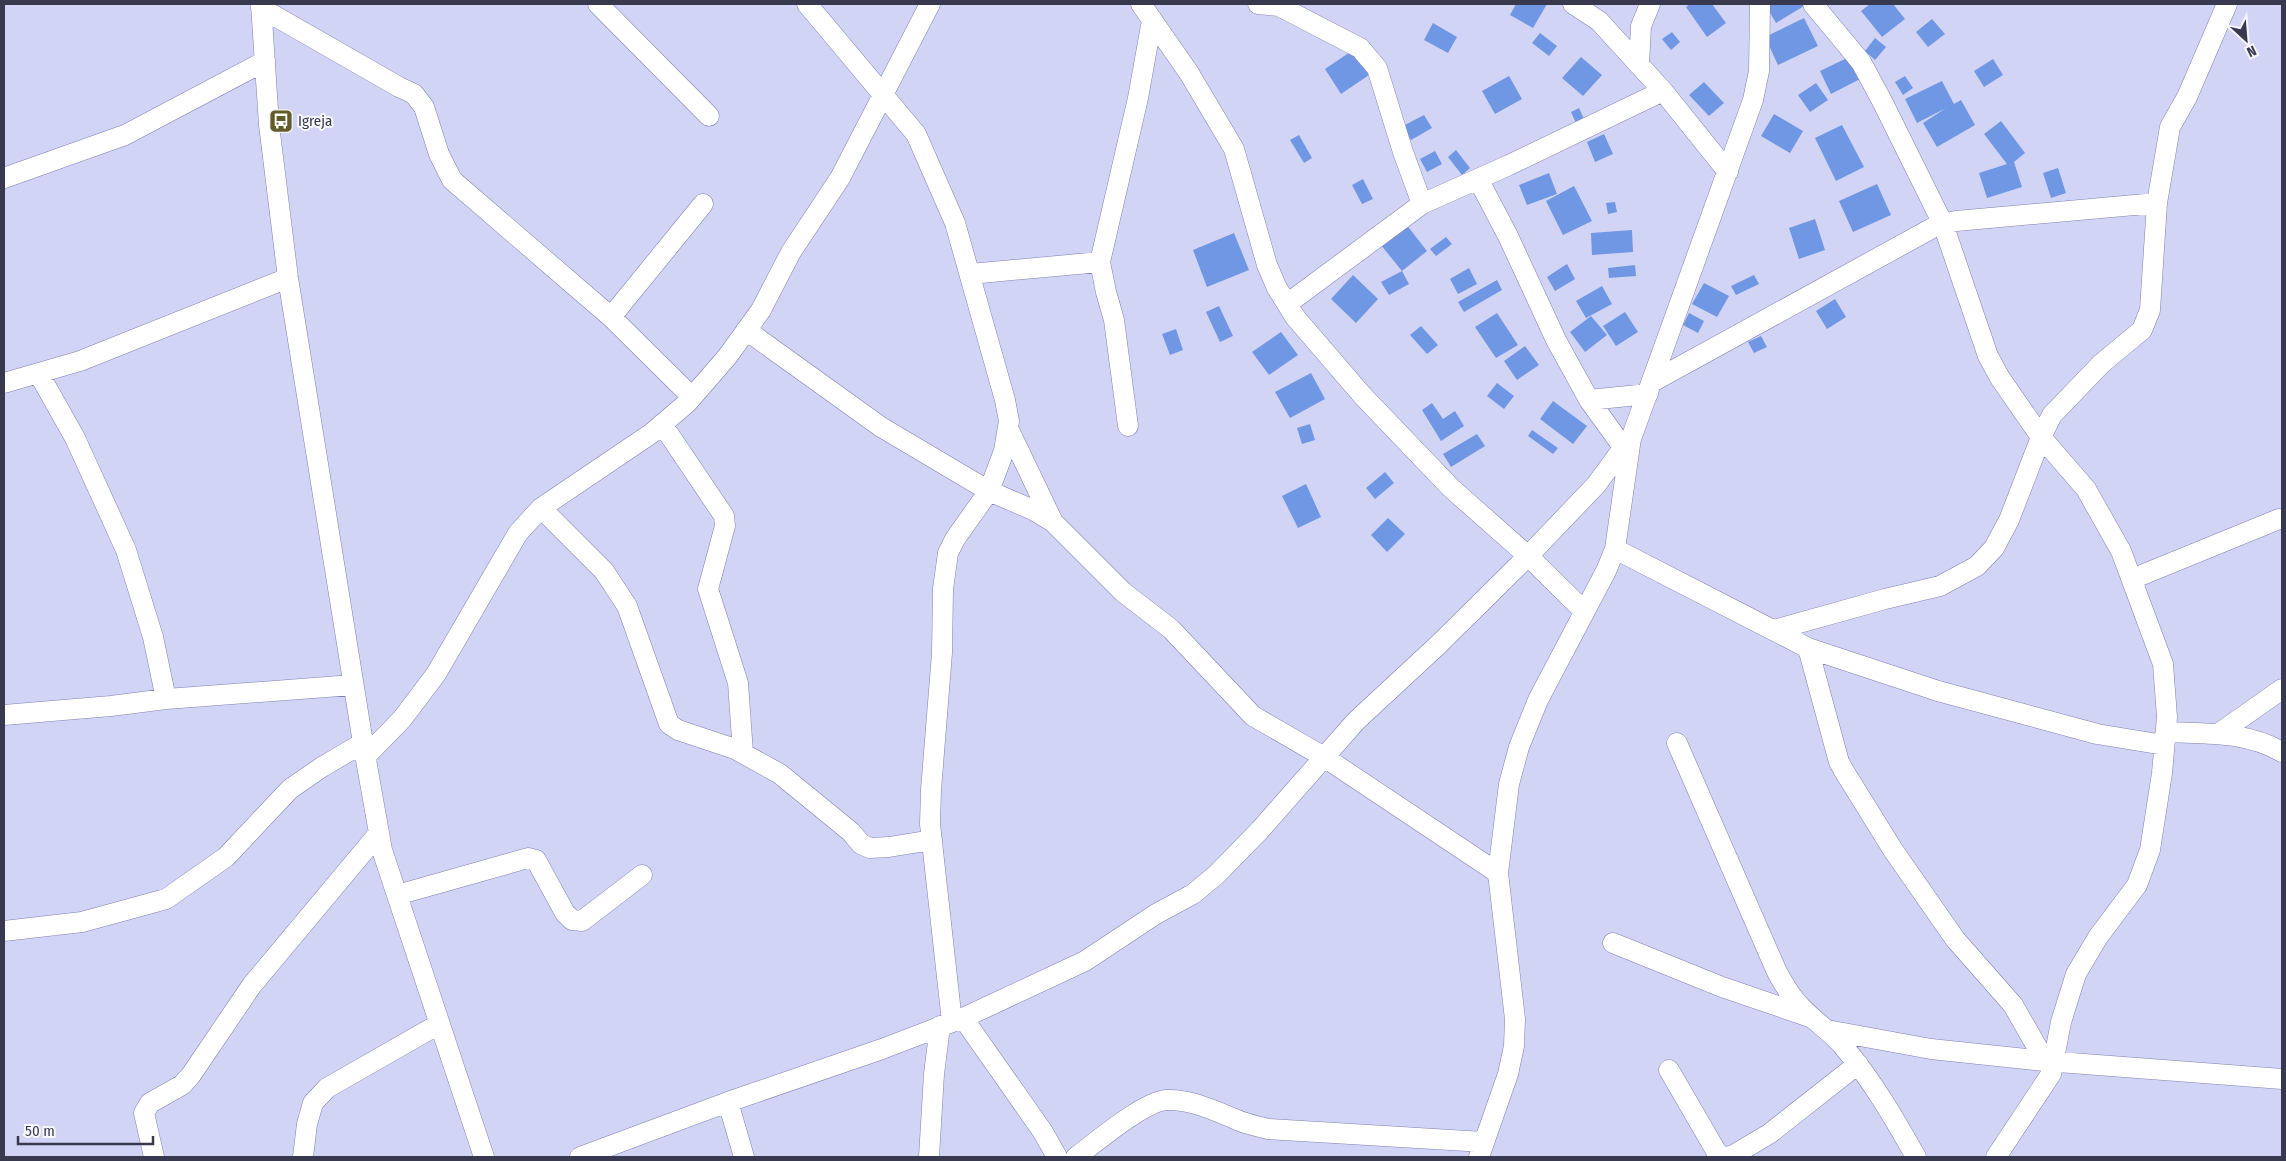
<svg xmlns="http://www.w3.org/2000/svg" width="2286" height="1161" font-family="'Fira Sans Condensed',sans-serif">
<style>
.building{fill:#7097e3}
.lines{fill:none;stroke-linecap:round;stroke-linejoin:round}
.minor-casing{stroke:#7f80b4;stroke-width:21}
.minor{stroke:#fff;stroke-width:20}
.labels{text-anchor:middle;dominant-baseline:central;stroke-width:4;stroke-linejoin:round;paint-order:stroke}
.poi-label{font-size:15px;fill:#38394f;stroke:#f7f8fd;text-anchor:start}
</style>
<rect width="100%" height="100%" fill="#d2d4f6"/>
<path class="building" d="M 1516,4 L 1547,4 L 1533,28 L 1510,15 Z
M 1690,4 L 1712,4 L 1726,23 L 1707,37 L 1686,7 Z
M 1765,4 L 1802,4 L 1804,6 L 1776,23 Z
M 1870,4 L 1893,4 L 1905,19 L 1882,37 L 1861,11 Z
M 1804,18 L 1818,46 L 1778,65 L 1765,37 Z
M 1932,19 L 1945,34 L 1928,47 L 1916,32 Z
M 1433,23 L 1457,37 L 1448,53 L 1424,40 Z
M 1672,32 L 1680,42 L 1671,50 L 1662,39 Z
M 1540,33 L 1557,46 L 1549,56 L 1532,43 Z
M 1875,38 L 1886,47 L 1875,60 L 1865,51 Z
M 1353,50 L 1369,75 L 1341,94 L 1325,69 Z
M 1581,57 L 1602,75 L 1583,96 L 1562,78 Z
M 1849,57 L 1860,79 L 1831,94 L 1820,71 Z
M 1993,59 L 2003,75 L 1984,87 L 1974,71 Z
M 1509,76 L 1522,99 L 1495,114 L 1482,91 Z
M 1905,76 L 1913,88 L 1903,95 L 1895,82 Z
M 1942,81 L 1954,104 L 1961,100 L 1975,125 L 1937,147 L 1923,123 L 1946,108 L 1917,123 L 1905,99 Z
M 1704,82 L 1724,103 L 1709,116 L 1689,95 Z
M 1816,83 L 1828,100 L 1810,112 L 1798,95 Z
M 1579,108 L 1584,119 L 1576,123 L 1571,112 Z
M 1774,114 L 1803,131 L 1790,153 L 1761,136 Z
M 1424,115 L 1432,128 L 1411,140 L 1403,126 Z
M 2001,121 L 2025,153 L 2014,162 L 2022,187 L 1987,198 L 1979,173 L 2007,164 L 1984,134 Z
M 1842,125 L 1864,167 L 1836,181 L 1815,138 Z
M 1604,134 L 1613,154 L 1595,162 L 1587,142 Z
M 1299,135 L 1312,158 L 1304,163 L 1290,140 Z
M 1456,150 L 1470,168 L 1462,175 L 1448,157 Z
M 1435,151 L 1442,164 L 1427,172 L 1420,159 Z
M 2058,168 L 2066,193 L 2051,198 L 2043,173 Z
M 1549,173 L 1557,194 L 1527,205 L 1519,185 Z
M 1363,179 L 1373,199 L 1362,204 L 1352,185 Z
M 1877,184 L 1891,215 L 1853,232 L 1839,201 Z
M 1574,186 L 1592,221 L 1563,235 L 1546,201 Z
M 1615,202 L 1617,212 L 1608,214 L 1606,203 Z
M 1402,219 L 1427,251 L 1402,271 L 1409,284 L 1389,295 L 1381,282 L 1402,271 L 1376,239 Z
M 1815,219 L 1825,250 L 1799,259 L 1789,228 Z
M 1632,230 L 1633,252 L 1592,255 L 1591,233 Z
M 1234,233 L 1249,270 L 1207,287 L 1193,250 Z
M 1446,237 L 1452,244 L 1436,256 L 1430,249 Z
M 1567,264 L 1575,279 L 1555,291 L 1547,277 Z
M 1635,265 L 1636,276 L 1609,278 L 1608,268 Z
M 1469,268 L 1477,284 L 1458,294 L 1450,279 Z
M 1353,275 L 1378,299 L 1356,323 L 1331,299 Z
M 1754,275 L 1759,284 L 1736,295 L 1731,286 Z
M 1497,280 L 1502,290 L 1464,312 L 1458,302 Z
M 1704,283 L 1729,296 L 1717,317 L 1692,304 Z
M 1602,286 L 1612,304 L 1586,318 L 1576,301 Z
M 1835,299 L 1846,317 L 1827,329 L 1816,311 Z
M 1219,306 L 1233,336 L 1220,342 L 1206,312 Z
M 1625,312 L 1638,332 L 1616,346 L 1603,326 Z
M 1497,313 L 1518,345 L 1496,358 L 1475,327 Z
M 1689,313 L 1704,321 L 1698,333 L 1683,325 Z
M 1591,316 L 1607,335 L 1585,352 L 1570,332 Z
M 1421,326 L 1438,345 L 1427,354 L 1410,335 Z
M 1176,329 L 1183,350 L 1170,355 L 1162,334 Z
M 1281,332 L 1298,355 L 1269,375 L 1252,352 Z
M 1761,336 L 1767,347 L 1754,353 L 1748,342 Z
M 1525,346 L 1539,365 L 1517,380 L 1504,361 Z
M 1311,373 L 1325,399 L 1290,418 L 1275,392 Z
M 1497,383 L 1514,396 L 1504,409 L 1487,396 Z
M 1553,401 L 1587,426 L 1573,444 L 1540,419 Z
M 1432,403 L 1443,419 L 1455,411 L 1464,426 L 1441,441 L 1422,410 Z
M 1310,424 L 1315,440 L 1302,444 L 1297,428 Z
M 1532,430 L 1558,448 L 1553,454 L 1528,436 Z
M 1477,434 L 1485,446 L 1451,467 L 1443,454 Z
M 1385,472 L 1394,483 L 1375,499 L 1366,488 Z
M 1306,484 L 1321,517 L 1298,528 L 1282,496 Z
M 1388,518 L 1405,534 L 1387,552 L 1371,535 Z"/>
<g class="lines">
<g class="minor-casing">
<path id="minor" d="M 261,4 L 269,125 L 288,278 L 363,743 L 382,850 L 484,1157
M 598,4 L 709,116
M 807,4 L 916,134 L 955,223 L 1005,400 L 1009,421 L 1004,451 L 989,491 L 955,539 L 948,553 L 943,589 L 942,653 L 931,790 L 930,824 L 952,1022
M 1141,4 L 1189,73 L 1234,149 L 1267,265 L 1277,288 L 1295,317 L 1362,395 L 1451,488 L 1528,556 L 1584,611
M 1258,4 L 1279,6 L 1360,48 L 1377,68 L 1403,152 L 1422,204
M 1573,4 L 1599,21 L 1663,91 L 1728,172
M 1813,4 L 1861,62 L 1882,101 L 1943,224 L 1988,356 L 2000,378 L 2041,437 L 2086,489 L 2121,551 L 2163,664 L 2167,717 L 2162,773 L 2150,850 L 2137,885 L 2098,937 L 2076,974 L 2061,1022 L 2051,1074 L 1996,1157
M 261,8 L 399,87 L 414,94 L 424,107 L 439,154 L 452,180 L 611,317 L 692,397
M 1639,65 L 1641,26 L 1650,4
M 4,178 L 125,135 L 265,61
M 1478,179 L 1508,236 L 1556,340 L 1589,400 L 1623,447
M 970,274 L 1100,262
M 1287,304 L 1422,204 L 1509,165 L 1663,91
M 611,317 L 703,204
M 746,330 L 881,427 L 989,491 L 1033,510 L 1053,522 L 1123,592 L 1171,629 L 1253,716 L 1324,757 L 1498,873
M 39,374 L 75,438 L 126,550 L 153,637 L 166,699
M 1652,382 L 1936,226 L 1956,221 L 2157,203
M 4,383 L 80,361 L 288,278
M 1589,400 L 1648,394
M 662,424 L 724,516 L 725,526 L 708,589 L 738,683 L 743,753
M 1128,426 L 1114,320 L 1106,292 L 1100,262 L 1138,98 L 1152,20
M 1009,430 L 1053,522
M 541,508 L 604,571 L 627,606 L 669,724 L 678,730 L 735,749 L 780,774 L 851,832 L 861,844 L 870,848 L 889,847 L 932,840
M 1615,549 L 1808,648 L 1938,691 L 2097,734 L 2164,745
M 2132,579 L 2279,519
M 1774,630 L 1885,599 L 1940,586 L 1977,566 L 1994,548 L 2009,520 L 2041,437 L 2052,415 L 2101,364 L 2142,330 L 2150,310 L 2157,203 L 2170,127 L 2187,97 L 2227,4
M 1808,648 L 1839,762 L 1844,771 L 1893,850 L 1955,939 L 2013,1005 L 2045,1061
M 4,715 L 111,706 L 166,699 L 353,685
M 2166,732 C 2207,734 2245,731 2282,752
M 2218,734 L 2282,689
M 1677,743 L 1777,972 C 1784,985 1791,997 1801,1007 C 1814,1021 1830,1031 1843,1046 C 1872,1080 1894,1118 1916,1157
M 365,757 L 402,719 L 436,674 L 518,533 L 541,508 L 652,433 L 687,403 L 727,357 L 761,310 L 791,252 L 840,178 L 930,4
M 397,895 L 528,858 L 536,860 L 565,913 L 572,920 L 582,921 L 642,875
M 4,931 L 82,922 L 166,899 L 226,857 L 290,789 L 322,767 L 363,743
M 1613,943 L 1722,987 L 1810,1017
M 963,1018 L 1043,1132 L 1057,1157
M 1827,1030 L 1931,1049 L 2045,1061 L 2282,1079
M 1669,1070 L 1716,1151 L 1721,1156 L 1730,1157 L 1769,1134 L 1858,1064
M 728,1102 L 744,1157
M 154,1157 L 144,1113 L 150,1103 L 182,1085 L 191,1075 L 252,985 L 379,833
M 303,1157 L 307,1124 L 313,1103 L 327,1088 L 439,1024
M 580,1157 L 728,1102 L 882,1049 L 963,1018 L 1085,961 L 1156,914 L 1193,894 L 1216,875 L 1260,830 L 1356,721 L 1438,645 L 1528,556 L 1596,485 L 1632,436 L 1753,100 L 1759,71 L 1760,4
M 929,1157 L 934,1074 L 940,1026
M 1076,1157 C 1095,1143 1143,1102 1166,1100 C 1190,1099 1213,1110 1235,1119 C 1245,1124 1257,1126 1268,1129 L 1484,1142
M 1479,1157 L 1508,1074 L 1514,1046 L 1515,1019 L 1498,873 L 1509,784 L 1519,747 L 1538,700 L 1606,571 L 1615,549 L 1631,438"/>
</g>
<use href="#minor" class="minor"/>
</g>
<defs>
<g id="bus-square" transform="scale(1.25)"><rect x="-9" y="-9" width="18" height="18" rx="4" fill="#625c28" stroke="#f7f8fd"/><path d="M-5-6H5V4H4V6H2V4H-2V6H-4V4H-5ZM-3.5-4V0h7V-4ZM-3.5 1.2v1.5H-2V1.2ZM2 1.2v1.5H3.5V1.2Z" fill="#fff"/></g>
</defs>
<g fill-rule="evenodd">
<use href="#bus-square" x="281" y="121"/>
</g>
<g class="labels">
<g class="poi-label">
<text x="298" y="121">Igreja</text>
</g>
</g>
<rect width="2286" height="1161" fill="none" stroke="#38394f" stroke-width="10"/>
<g transform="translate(2246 40) rotate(154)" stroke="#f7f8fd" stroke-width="4" paint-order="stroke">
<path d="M0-4L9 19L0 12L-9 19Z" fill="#38394f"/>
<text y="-8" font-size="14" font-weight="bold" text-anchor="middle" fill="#38394f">N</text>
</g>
<path d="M18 1136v8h135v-8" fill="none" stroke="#38394f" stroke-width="2.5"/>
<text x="25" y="1136" font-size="15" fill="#38394f" stroke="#f7f8fd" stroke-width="4" paint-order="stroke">50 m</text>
</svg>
